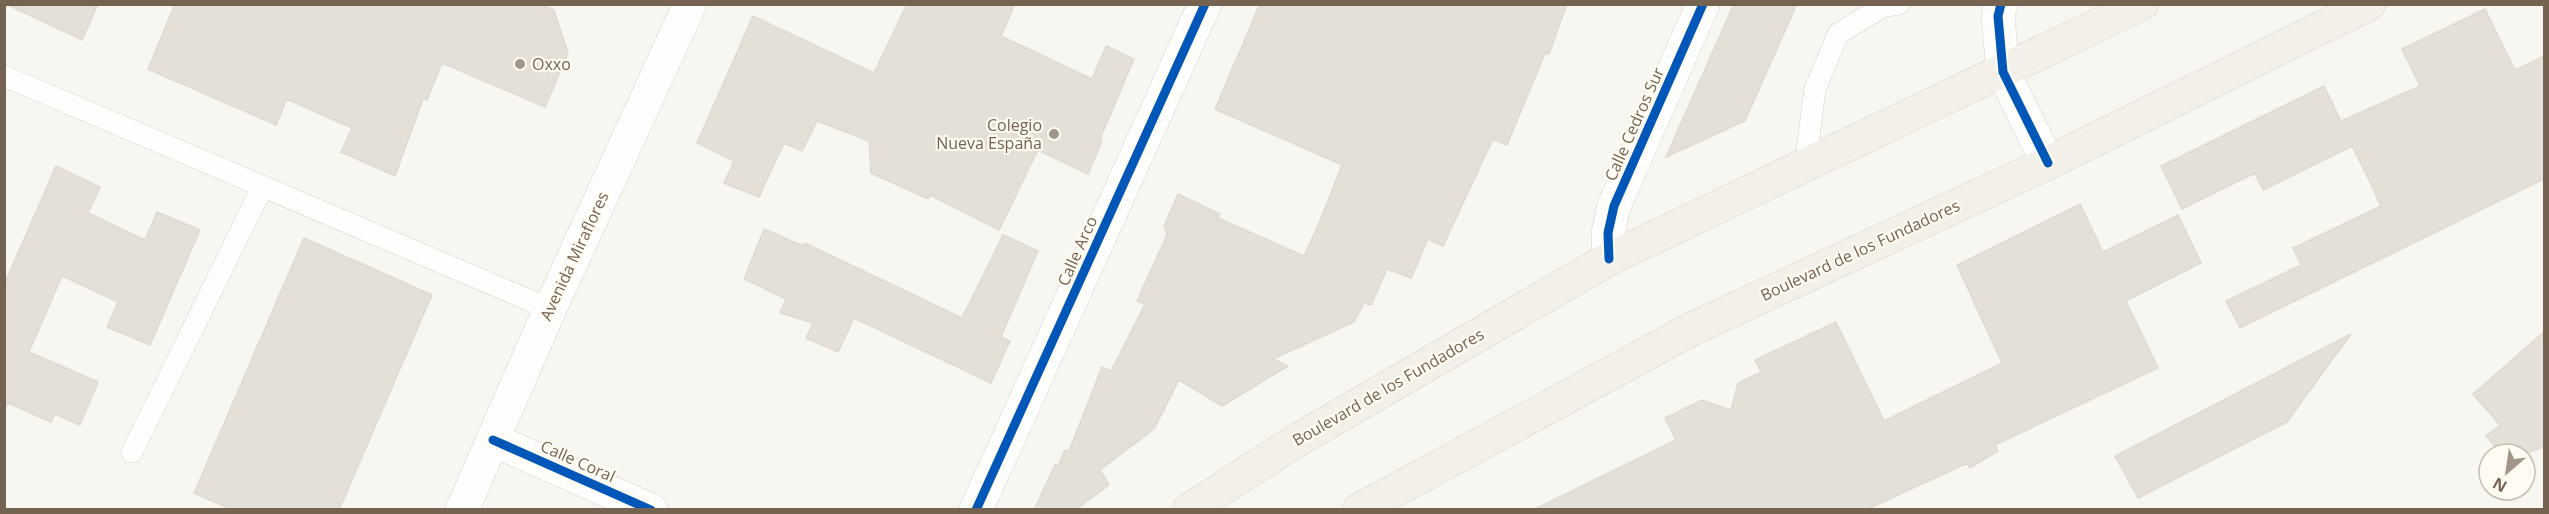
<svg xmlns="http://www.w3.org/2000/svg" width="2549" height="514" font-family="'Open Sans',sans-serif">
<style>
.building{fill:#e4dfd7;stroke:#e0dad2;stroke-width:1.5}
.lines{fill:none;stroke-linecap:round;stroke-linejoin:round}
.service-casing{stroke:#d6d2cc;stroke-width:22}
.minor-casing{stroke:#d6d2cc;stroke-width:34}
.tertiary-casing{stroke:#d6d2cc;stroke-width:34}
.secondary-casing{stroke:#d6d1cb;stroke-width:34}
.primary-casing{stroke:#d9d3cd;stroke-width:34}
.service{stroke:#fefefd;stroke-width:21}
.minor{stroke:#fefefd;stroke-width:33}
.tertiary{stroke:#fefefd;stroke-width:33}
.secondary{stroke:#fefefd;stroke-width:33}
.primary{stroke:#f2f0e8;stroke-width:33}
.cycleway-casing{stroke:#fefbf2;stroke-width:13}
.cycleway{stroke:#0057b8;stroke-width:9}
.poi-dot{fill:#a29689;stroke:#fefbf2;stroke-width:2}
.labels{text-anchor:middle;dominant-baseline:central;stroke-width:4.5;stroke-linejoin:round;paint-order:stroke}
.poi-label{font-size:16px;fill:#746351;stroke:#fefbf2;text-anchor:start}
.street-label{font-size:16px;fill:#746351;stroke:#fefbf2}
</style>
<rect width="100%" height="100%" fill="#f8f6f0"/>
<path class="building" d="M 6,4 L 98,4 L 82,40 Z
M 175,4 L 541,4 L 554,10 L 568,53 L 545,107 L 442,63 L 427,100 L 423,99 L 395,176 L 341,152 L 352,128 L 287,99 L 276,125 L 148,69 Z
M 907,4 L 1015,4 L 1001,36 L 1092,79 L 1106,46 L 1134,59 L 1100,139 L 1102,140 L 1088,174 L 1038,150 L 999,230 L 930,195 L 928,199 L 871,173 L 869,141 L 817,121 L 802,151 L 784,143 L 759,197 L 724,183 L 734,161 L 697,143 L 753,16 L 874,73 Z
M 1260,4 L 1567,4 L 1549,54 L 1545,53 L 1507,145 L 1493,139 L 1443,246 L 1428,239 L 1411,278 L 1387,269 L 1371,305 L 1364,303 L 1354,322 L 1273,359 L 1288,366 L 1222,406 L 1179,380 L 1154,429 L 1100,470 L 1109,485 L 1075,510 L 1034,510 L 1055,465 L 1058,466 L 1065,450 L 1069,451 L 1102,367 L 1111,371 L 1145,304 L 1137,301 L 1167,235 L 1164,226 L 1178,194 L 1220,214 L 1218,218 L 1304,256 L 1319,223 L 1342,165 L 1215,109 Z
M 1734,4 L 1797,4 L 1745,121 L 1666,157 Z
M 2485,9 L 2515,70 L 2544,56 L 2544,179 L 2240,328 L 2226,301 L 2301,265 L 2293,248 L 2381,206 L 2367,176 L 2352,146 L 2263,190 L 2255,173 L 2182,209 L 2161,166 L 2324,86 L 2341,121 L 2420,86 L 2402,49 Z
M 56,166 L 100,187 L 88,213 L 145,240 L 157,212 L 200,230 L 150,345 L 107,327 L 118,302 L 62,276 L 29,352 L 98,382 L 80,425 L 55,414 L 51,422 L 8,403 L 4,410 L 4,285 Z
M 2080,204 L 2103,252 L 2178,215 L 2201,263 L 2126,301 L 2158,368 L 1995,445 L 1998,451 L 1970,468 L 1967,463 L 1866,510 L 1533,510 L 1676,440 L 1665,418 L 1702,400 L 1731,410 L 1738,383 L 1761,372 L 1755,360 L 1836,322 L 1884,421 L 2002,363 L 1957,265 Z
M 764,229 L 803,246 L 805,243 L 962,318 L 1003,235 L 1038,251 L 1001,337 L 1010,341 L 991,383 L 854,318 L 838,352 L 806,338 L 813,323 L 780,313 L 786,299 L 744,279 Z
M 304,238 L 432,295 L 339,510 L 232,510 L 194,493 Z
M 2544,332 L 2544,447 L 2523,454 L 2502,454 L 2486,436 L 2500,425 L 2473,394 Z
M 2351,334 L 2287,422 L 2138,498 L 2115,456 Z"/>
<g class="lines">
<g class="service-casing">
<path id="service" d="M 4,76 L 550,309
M 1805,166 L 1815,89 L 1838,34 L 1882,7 L 1899,4
M 132,452 L 263,186"/>
</g>
<g class="minor-casing">
<path id="minor" d="M 1609,259 L 1608,233 L 1614,206 L 1703,4
M 493,440 L 651,510
M 976,510 L 1205,4"/>
</g>
<g class="tertiary-casing">
<path id="tertiary" d="M 2001,4 L 1998,16 L 2003,72 L 2048,163"/>
</g>
<g class="secondary-casing">
<path id="secondary" d="M 462,510 L 550,309 L 690,4"/>
</g>
<g class="primary-casing">
<path id="primary" d="M 1189,510 L 1294,442 L 1609,259 L 2142,4
M 1359,510 L 1692,329 L 2048,163 L 2369,4"/>
</g>
<use href="#service" class="service"/>
<use href="#minor" class="minor"/>
<use href="#tertiary" class="tertiary"/>
<use href="#secondary" class="secondary"/>
<use href="#primary" class="primary"/>
<g class="cycleway-casing">
<path id="cycleway" d="M 2001,4 L 1998,16 L 2003,72 L 2048,163
M 1609,259 L 1608,233 L 1614,206 L 1703,4
M 493,440 L 651,510
M 976,510 L 1205,4"/>
</g>
<use href="#cycleway" class="cycleway"/>
</g>
<g class="poi-dot">
<circle cx="520" cy="64" r="6"/>
<circle cx="1054" cy="134" r="6"/>
</g>
<g class="labels">
<g class="poi-label">
<text x="532" y="64">Oxxo</text>
<text x="1042" y="125" text-anchor="end">Colegio<tspan x="1042" dy="18">Nueva España</tspan></text>
</g>
<g class="street-label">
<text transform="translate(1634 124) rotate(-66)">Calle Cedros Sur</text>
<text transform="translate(1860 250) rotate(-25)">Boulevard de los Fundadores</text>
<text transform="translate(1077 251) rotate(-66)">Calle Arco</text>
<text transform="translate(574 256) rotate(-65)">Avenida Miraflores</text>
<text transform="translate(1388 387) rotate(-30)">Boulevard de los Fundadores</text>
<text transform="translate(578 461) rotate(24)">Calle Coral</text>
</g>
</g>
<rect width="2549" height="514" fill="none" stroke="#746351" stroke-width="12"/>
<g transform="translate(2507 472) rotate(209)"><circle r="28" fill="#fefbf2" stroke="#c7beb2" stroke-width="1.5"/>
<path d="M0-4.5L10 22L0 15L-10 22Z" fill="#a29689"/>
<text y="-9" font-size="16" font-weight="bold" text-anchor="middle" fill="#746351">N</text>
</g>
</svg>
